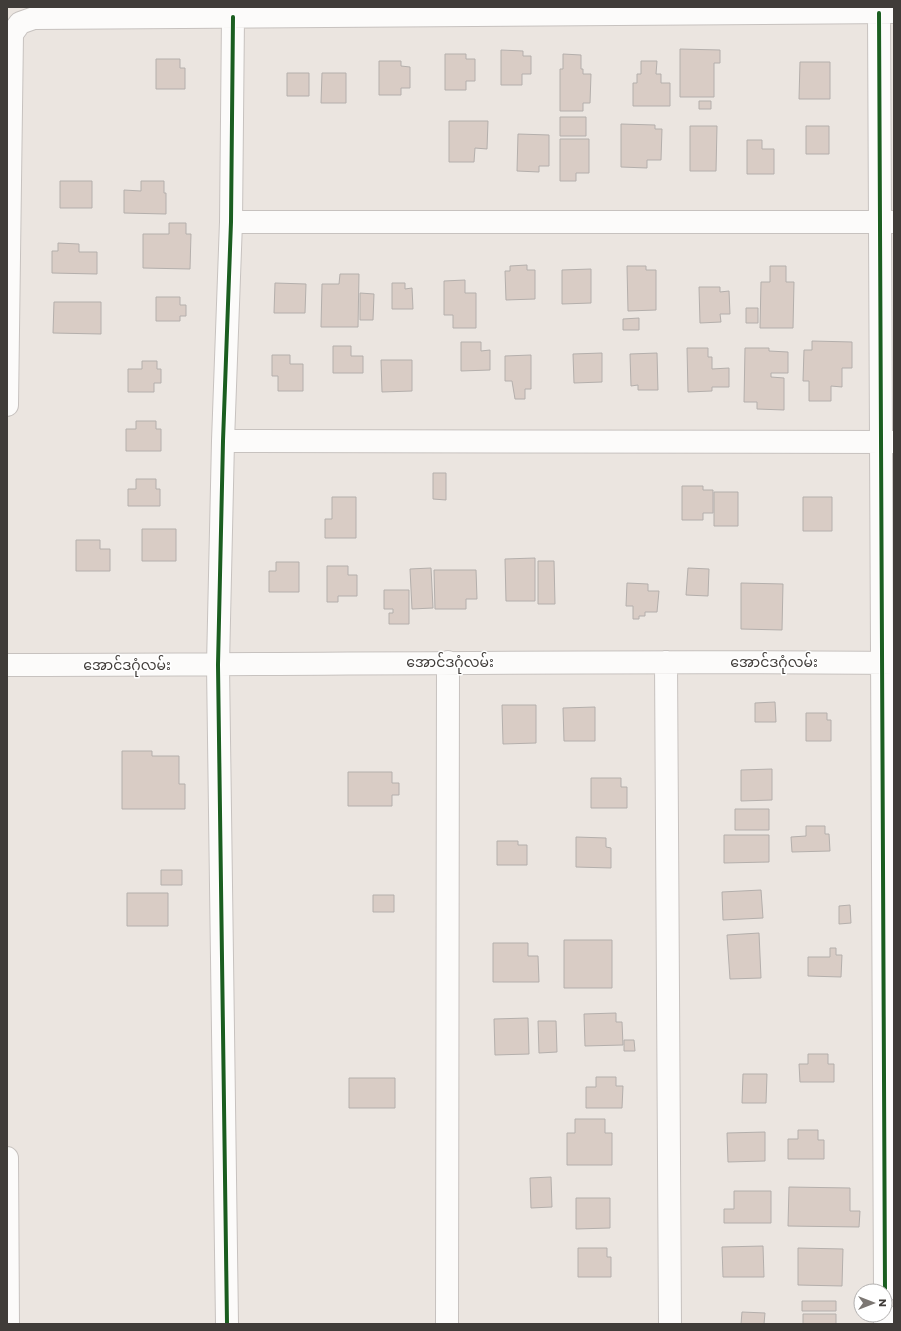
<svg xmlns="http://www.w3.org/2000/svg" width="901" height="1331" font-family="Poppins,'Noto Sans Myanmar',sans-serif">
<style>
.building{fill:#d9ccc5;stroke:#b4afac}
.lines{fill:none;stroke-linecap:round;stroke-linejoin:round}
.minor-casing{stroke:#c7c2bf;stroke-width:24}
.minor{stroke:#fcfbfa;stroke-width:22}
.cycleway-casing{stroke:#fff;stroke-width:6}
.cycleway{stroke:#1b5e20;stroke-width:4}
.labels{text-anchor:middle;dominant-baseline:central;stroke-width:3;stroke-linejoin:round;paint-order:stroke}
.street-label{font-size:14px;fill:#403c39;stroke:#fff}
</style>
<rect width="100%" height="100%" fill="#ebe5e0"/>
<path class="building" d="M 680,49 L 720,50 L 720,63 L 714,63 L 714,97 L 680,97 Z
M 501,50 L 523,51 L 523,56 L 531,56 L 531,74 L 522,74 L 522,85 L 501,85 Z
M 445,54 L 466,54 L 466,59 L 475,59 L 475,81 L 466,81 L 466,90 L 445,90 Z
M 563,54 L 581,55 L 581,69 L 583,69 L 583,74 L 591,74 L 590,103 L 583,103 L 583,111 L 560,111 L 560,69 L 563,69 Z
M 156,59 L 180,59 L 180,68 L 185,68 L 185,89 L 156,89 Z
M 379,61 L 401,61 L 401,66 L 410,67 L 410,88 L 401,88 L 401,95 L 379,95 Z
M 641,61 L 657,61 L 656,74 L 661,74 L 661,83 L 670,83 L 670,106 L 633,106 L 633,83 L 637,83 L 637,74 L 641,74 Z
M 800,62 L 830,62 L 830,99 L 799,99 Z
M 287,73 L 309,73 L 309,96 L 287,96 Z
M 322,73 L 346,73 L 346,103 L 321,103 Z
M 699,101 L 711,101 L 711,109 L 699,109 Z
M 560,117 L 586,117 L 586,136 L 560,136 Z
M 449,121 L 488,121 L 487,149 L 475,148 L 474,162 L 449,162 Z
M 621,124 L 655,125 L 655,129 L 662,129 L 661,160 L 647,160 L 647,168 L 621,167 Z
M 690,126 L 717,126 L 716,171 L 690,171 Z
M 806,126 L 829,126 L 829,154 L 806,154 Z
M 518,134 L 549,135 L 549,166 L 539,166 L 539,172 L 517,171 Z
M 560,139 L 589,139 L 589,173 L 576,173 L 576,181 L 560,181 Z
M 747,140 L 762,140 L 762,149 L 774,149 L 774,174 L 747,174 Z
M 60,181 L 92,181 L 92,208 L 60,208 Z
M 141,181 L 164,181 L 164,193 L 166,193 L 166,214 L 124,213 L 124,190 L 141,191 Z
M 169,223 L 186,223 L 186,234 L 191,234 L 190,269 L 143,268 L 143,234 L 169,234 Z
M 58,243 L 79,244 L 79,252 L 97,252 L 97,274 L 52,273 L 52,251 L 58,251 Z
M 527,265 L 527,270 L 535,270 L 535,299 L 506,300 L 505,271 L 510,271 L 510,266 Z
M 627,266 L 646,266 L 646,270 L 656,270 L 656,310 L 628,311 Z
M 770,266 L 786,266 L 786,282 L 794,282 L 793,328 L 760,328 L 761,282 L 770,282 Z
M 591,269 L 591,303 L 562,304 L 562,270 Z
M 340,274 L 359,274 L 358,327 L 321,327 L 322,284 L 339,284 Z
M 465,280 L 465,293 L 476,293 L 476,328 L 453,328 L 453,315 L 444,315 L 444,281 Z
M 275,283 L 306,284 L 305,313 L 274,313 Z
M 392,283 L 405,283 L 405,289 L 412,288 L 413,309 L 392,309 Z
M 699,287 L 720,287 L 720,292 L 729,291 L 730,314 L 720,314 L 721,322 L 700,323 Z
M 360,293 L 374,294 L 373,320 L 360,320 Z
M 156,297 L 180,297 L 180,305 L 186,305 L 186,316 L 180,316 L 180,321 L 156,321 Z
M 54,302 L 101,302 L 101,334 L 53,333 Z
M 746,308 L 758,308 L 758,323 L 746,323 Z
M 639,318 L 639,330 L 623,330 L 623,319 Z
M 812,341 L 852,342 L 852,368 L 842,368 L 842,387 L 831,386 L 831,401 L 809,401 L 809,381 L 803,381 L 804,350 L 812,350 Z
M 461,342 L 481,342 L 481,351 L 490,350 L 490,370 L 461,371 Z
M 333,346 L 351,346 L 351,356 L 363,356 L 363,373 L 333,373 Z
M 687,348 L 708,348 L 708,357 L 712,357 L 712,369 L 729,368 L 729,387 L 712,387 L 712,391 L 688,392 Z
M 745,348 L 769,348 L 769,351 L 788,352 L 788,373 L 771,373 L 771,377 L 784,378 L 784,410 L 757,409 L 757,402 L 744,402 Z
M 602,353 L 602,382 L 574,383 L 573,354 Z
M 657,353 L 658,390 L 638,390 L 638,385 L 631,386 L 630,354 Z
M 272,355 L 290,355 L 290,364 L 303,364 L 303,391 L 278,391 L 278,376 L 272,376 Z
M 531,355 L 531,389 L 525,389 L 525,399 L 515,399 L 512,381 L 505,381 L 505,356 Z
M 381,360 L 412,360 L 412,391 L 382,392 Z
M 142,361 L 157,361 L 157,369 L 161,369 L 161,383 L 154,383 L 154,392 L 128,392 L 128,369 L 142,369 Z
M 136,421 L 156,421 L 156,429 L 161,429 L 161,451 L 126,451 L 126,429 L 136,429 Z
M 433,473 L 446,473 L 446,500 L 433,499 Z
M 136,479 L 156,479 L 156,489 L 160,489 L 160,506 L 128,506 L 128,489 L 136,489 Z
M 682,486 L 703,486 L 703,490 L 713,490 L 713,513 L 703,513 L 703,520 L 682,520 Z
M 714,492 L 738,492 L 738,526 L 714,526 Z
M 332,497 L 356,497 L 356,538 L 325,538 L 325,519 L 332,519 Z
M 803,497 L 832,497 L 832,531 L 803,531 Z
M 142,529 L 176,529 L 176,561 L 142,561 Z
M 76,540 L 100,540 L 100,549 L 110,549 L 110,571 L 76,571 Z
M 535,558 L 535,601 L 506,601 L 505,559 Z
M 538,561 L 554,561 L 555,604 L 538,604 Z
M 276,562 L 299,562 L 299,592 L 269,592 L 269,571 L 276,571 Z
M 327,566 L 348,566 L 348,575 L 357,575 L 357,596 L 338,596 L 338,602 L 327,602 Z
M 431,568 L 433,608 L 412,609 L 410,569 Z
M 688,568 L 709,569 L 708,596 L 686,595 Z
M 434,570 L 476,570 L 477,599 L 466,599 L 466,609 L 435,609 Z
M 627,583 L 648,584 L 648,591 L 659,591 L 657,612 L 645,612 L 645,616 L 639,616 L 639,619 L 633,619 L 633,606 L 626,606 Z
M 741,583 L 783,584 L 782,630 L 741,629 Z
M 384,590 L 409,590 L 409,624 L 389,624 L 389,613 L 393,613 L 393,609 L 384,609 Z
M 775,702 L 776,722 L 755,722 L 755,703 Z
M 502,705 L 536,705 L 536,743 L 503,744 Z
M 595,707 L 595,741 L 564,741 L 563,708 Z
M 806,713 L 827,713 L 827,720 L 831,720 L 831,741 L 806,741 Z
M 122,751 L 152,751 L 152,756 L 179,756 L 179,784 L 185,784 L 185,809 L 122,809 Z
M 772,769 L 772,800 L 741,801 L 741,770 Z
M 348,772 L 392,772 L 392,783 L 399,783 L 399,795 L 392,795 L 392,806 L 348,806 Z
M 591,778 L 621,778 L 621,787 L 627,787 L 627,808 L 591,808 Z
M 735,809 L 769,809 L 769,830 L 735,830 Z
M 806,826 L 825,826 L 825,834 L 829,834 L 830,851 L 792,852 L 791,837 L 806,836 Z
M 724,835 L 769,835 L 769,862 L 724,863 Z
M 576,837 L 606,838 L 606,847 L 611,848 L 611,868 L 576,867 Z
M 497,841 L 518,841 L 518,845 L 527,845 L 527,865 L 497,865 Z
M 161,870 L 182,870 L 182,885 L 161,885 Z
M 761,890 L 763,918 L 723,920 L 722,892 Z
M 127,893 L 168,893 L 168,926 L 127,926 Z
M 373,895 L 394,895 L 394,912 L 373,912 Z
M 850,905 L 851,923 L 839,924 L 839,906 Z
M 759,933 L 761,978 L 730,979 L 727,935 Z
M 564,940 L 612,940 L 612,988 L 564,988 Z
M 493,943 L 528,943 L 528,956 L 538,956 L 539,982 L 493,982 Z
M 830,948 L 836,948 L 836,955 L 842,955 L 841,977 L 808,976 L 808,957 L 830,957 Z
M 616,1013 L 616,1022 L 622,1022 L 623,1045 L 585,1046 L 584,1014 Z
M 528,1018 L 529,1054 L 495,1055 L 494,1019 Z
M 538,1021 L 556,1021 L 557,1052 L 539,1053 Z
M 624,1040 L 634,1040 L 635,1051 L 624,1051 Z
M 808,1054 L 828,1054 L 828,1064 L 834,1064 L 834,1082 L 800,1082 L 799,1064 L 808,1064 Z
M 743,1074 L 767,1074 L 766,1103 L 742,1103 Z
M 596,1077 L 616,1077 L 616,1086 L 623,1086 L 622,1108 L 586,1108 L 586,1087 L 596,1087 Z
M 349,1078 L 395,1078 L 395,1108 L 349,1108 Z
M 575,1119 L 605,1119 L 605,1133 L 612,1133 L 612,1165 L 567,1165 L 567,1133 L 575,1133 Z
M 798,1130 L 818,1130 L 818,1140 L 824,1140 L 824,1159 L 788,1159 L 788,1139 L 798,1139 Z
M 765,1132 L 765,1161 L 728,1162 L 727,1133 Z
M 551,1177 L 552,1207 L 531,1208 L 530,1178 Z
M 789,1187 L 850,1188 L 850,1211 L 860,1211 L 859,1227 L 788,1226 Z
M 734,1191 L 771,1191 L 771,1223 L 724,1223 L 724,1209 L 734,1209 Z
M 576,1198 L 610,1198 L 610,1228 L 576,1229 Z
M 763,1246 L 764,1277 L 723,1277 L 722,1247 Z
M 578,1248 L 607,1248 L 607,1257 L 611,1257 L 611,1277 L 578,1277 Z
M 798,1248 L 843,1249 L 842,1286 L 798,1285 Z
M 802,1301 L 836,1301 L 836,1311 L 802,1311 Z
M 742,1312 L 765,1313 L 764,1324 L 741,1324 Z
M 803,1314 L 836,1314 L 836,1324 L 803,1324 Z"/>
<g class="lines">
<g class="minor-casing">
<path id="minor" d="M 879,13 L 885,1291
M 231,222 L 894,222
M 7,405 L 12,34 L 20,23 L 34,18 L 893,12
M 223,441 L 894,442
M 666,662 L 670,1324
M 7,665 C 303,665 598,660 894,663
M 7,1158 L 8,1324
M 885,1315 L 885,1324
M 227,1324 L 218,665 L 223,441 L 231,222 L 233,17
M 447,1324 L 448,662"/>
</g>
<use href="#minor" class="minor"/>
<g class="cycleway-casing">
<path id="cycleway" d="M 879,13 L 885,1291
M 227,1324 L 218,665 L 223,441 L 231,222 L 233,17"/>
</g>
<use href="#cycleway" class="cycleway"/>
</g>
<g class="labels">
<g class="street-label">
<text x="450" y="662">အောင်ဒဂုံလမ်း</text>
<text x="774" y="662">အောင်ဒဂုံလမ်း</text>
<text x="127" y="665">အောင်ဒဂုံလမ်း</text>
</g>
</g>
<rect width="901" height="1331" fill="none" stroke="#403c39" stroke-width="16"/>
<g transform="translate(873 1303) rotate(90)"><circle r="19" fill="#ffffff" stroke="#b3b1b0"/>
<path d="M0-3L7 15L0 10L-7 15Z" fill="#7c7773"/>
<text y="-6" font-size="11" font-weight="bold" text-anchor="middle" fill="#403c39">N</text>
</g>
</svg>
